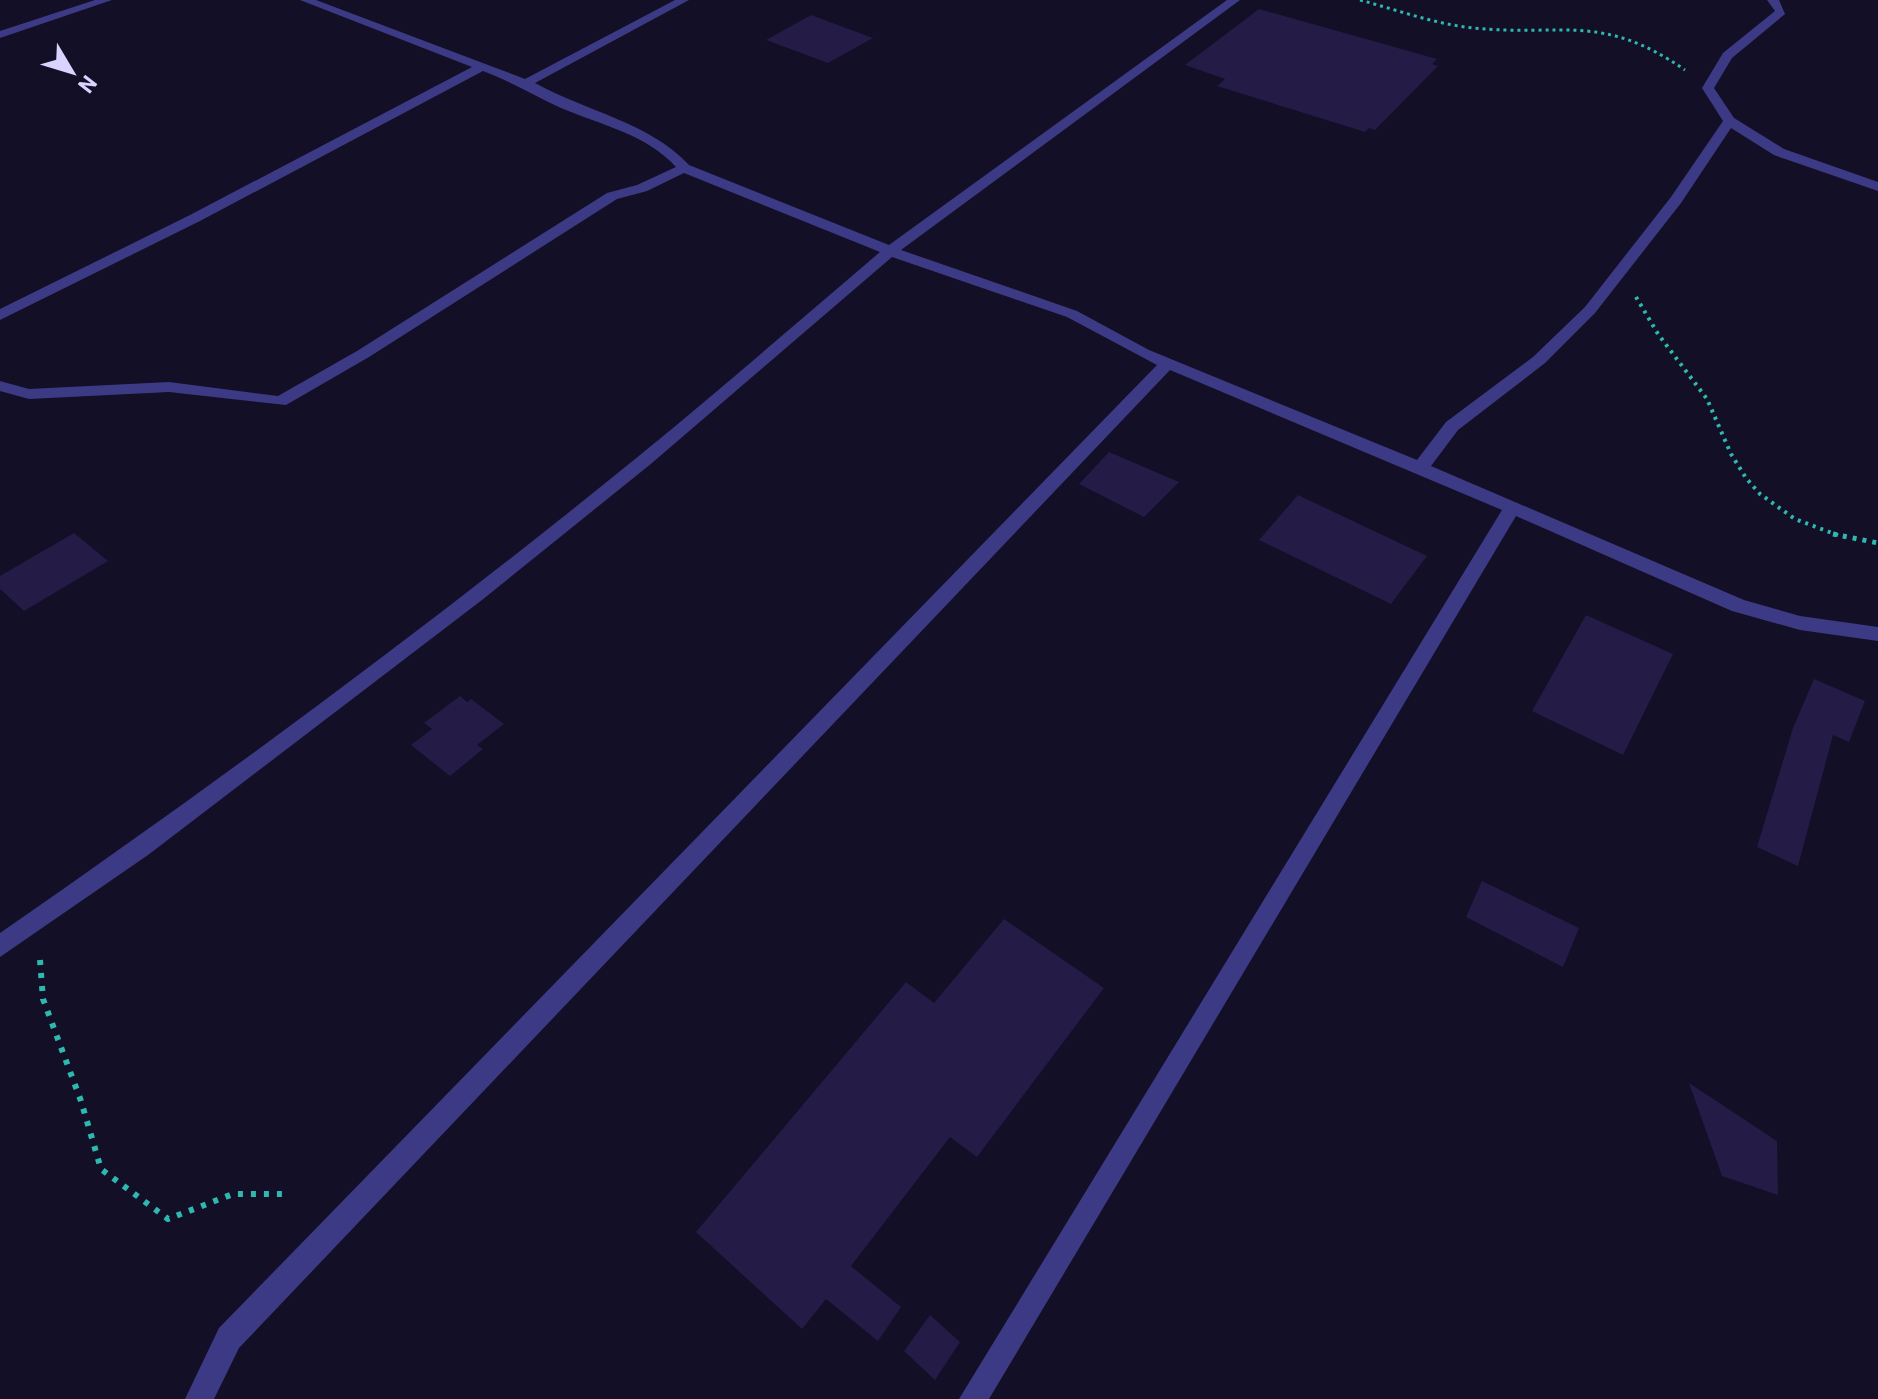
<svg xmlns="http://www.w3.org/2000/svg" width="1878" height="1399" font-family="Barlow,sans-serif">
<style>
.building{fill:#241b47}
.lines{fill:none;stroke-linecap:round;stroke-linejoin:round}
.path-far3{stroke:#2fb8b0;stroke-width:3;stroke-dasharray:3 4;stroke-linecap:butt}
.path-far2{stroke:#2fb8b0;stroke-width:4;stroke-dasharray:3 5;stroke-linecap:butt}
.path-far1{stroke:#2fb8b0;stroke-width:5;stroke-dasharray:4 6;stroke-linecap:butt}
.path{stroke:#2fb8b0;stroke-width:6;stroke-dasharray:5 8;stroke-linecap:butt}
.minor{fill:#3d3a85;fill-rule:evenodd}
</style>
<rect width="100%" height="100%" fill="#130f26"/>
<path class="building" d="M 1259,9 L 1437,59 L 1432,64 L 1438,66 L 1375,130 L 1369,128 L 1365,132 L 1217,86 L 1225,79 L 1185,65 Z
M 811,15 L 873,38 L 828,63 L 766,40 Z
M 1109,452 L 1179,482 L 1144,517 L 1079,484 Z
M 1298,495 L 1427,556 L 1391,604 L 1259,540 Z
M 74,533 L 108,561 L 24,611 L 0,589 L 0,576 Z
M 1586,615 L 1673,654 L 1623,755 L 1532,711 Z
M 1814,679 L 1865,701 L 1849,742 L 1833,735 L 1798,866 L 1757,847 L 1793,728 Z
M 460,696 L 467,702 L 471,699 L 504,724 L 477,745 L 483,749 L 450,776 L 411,745 L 432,729 L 424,723 Z
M 1482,881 L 1579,928 L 1563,967 L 1466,917 Z
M 1004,919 L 1104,988 L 977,1157 L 950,1137 L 851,1266 L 901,1307 L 878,1341 L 826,1299 L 802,1329 L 696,1232 L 906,982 L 934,1003 Z
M 1689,1083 L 1777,1141 L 1778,1195 L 1722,1176 Z
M 930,1315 L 960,1342 L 935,1380 L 904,1351 Z"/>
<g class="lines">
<path class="path-far3" d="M 1360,0 C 1397,10 1435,24 1473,28 C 1564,37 1601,12 1685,70"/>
<path class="path-far2" d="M 1636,297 L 1658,334 L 1707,399 L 1731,454 L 1746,478 L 1760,494 L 1795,519 L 1840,536"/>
<path class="path-far1" d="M 1833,534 L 1878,543"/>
<path class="path" d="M 40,960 L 43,999 L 81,1101 L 101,1169 L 168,1219 L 233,1194 L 288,1194"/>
<path class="minor" d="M 95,0 L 112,0 L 0,38 L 0,31 Z
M 300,0 L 316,0 L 525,79 L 675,0 L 689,0 L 535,83 C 585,111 649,122 689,165 L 889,245 L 1227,0 L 1240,0 L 901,250 L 1077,311 L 1149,350 L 1417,460 L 1446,422 L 1533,357 L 1585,307 L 1671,197 L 1723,121 L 1702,88 L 1723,53 L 1775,11 L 1767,0 L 1779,0 L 1785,14 L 1732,58 L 1714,88 L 1734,118 L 1784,149 L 1878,182 L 1878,191 L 1774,155 L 1731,128 L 1681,203 L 1595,313 L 1545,363 L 1458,430 L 1431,466 L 1744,600 L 1800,616 L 1878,627 L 1878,641 L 1800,630 L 1732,611 L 1516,516 L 989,1399 L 959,1399 L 1502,510 L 1170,370 L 239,1348 L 214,1399 L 185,1399 L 219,1328 L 1157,365 L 1067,317 L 892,257 L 652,463 L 482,600 L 148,855 L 0,957 L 0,933 C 218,782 434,623 640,455 C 721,389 800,320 880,252 L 684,173 L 647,191 L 617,199 L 369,357 L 286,405 L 169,392 L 29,399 L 0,391 L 0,381 L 29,389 L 169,382 L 278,396 L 357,351 L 607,193 L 637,185 L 676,167 C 646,134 601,125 561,108 C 535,96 510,81 483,71 L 200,221 L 0,320 L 0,309 L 190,215 L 472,67 Z"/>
</g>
<g transform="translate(72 72) rotate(128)" stroke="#130f26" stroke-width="6" paint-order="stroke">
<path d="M0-6L14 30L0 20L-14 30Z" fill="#d9d4ff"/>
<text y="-12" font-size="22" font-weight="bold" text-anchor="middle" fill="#d9d4ff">N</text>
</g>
</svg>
